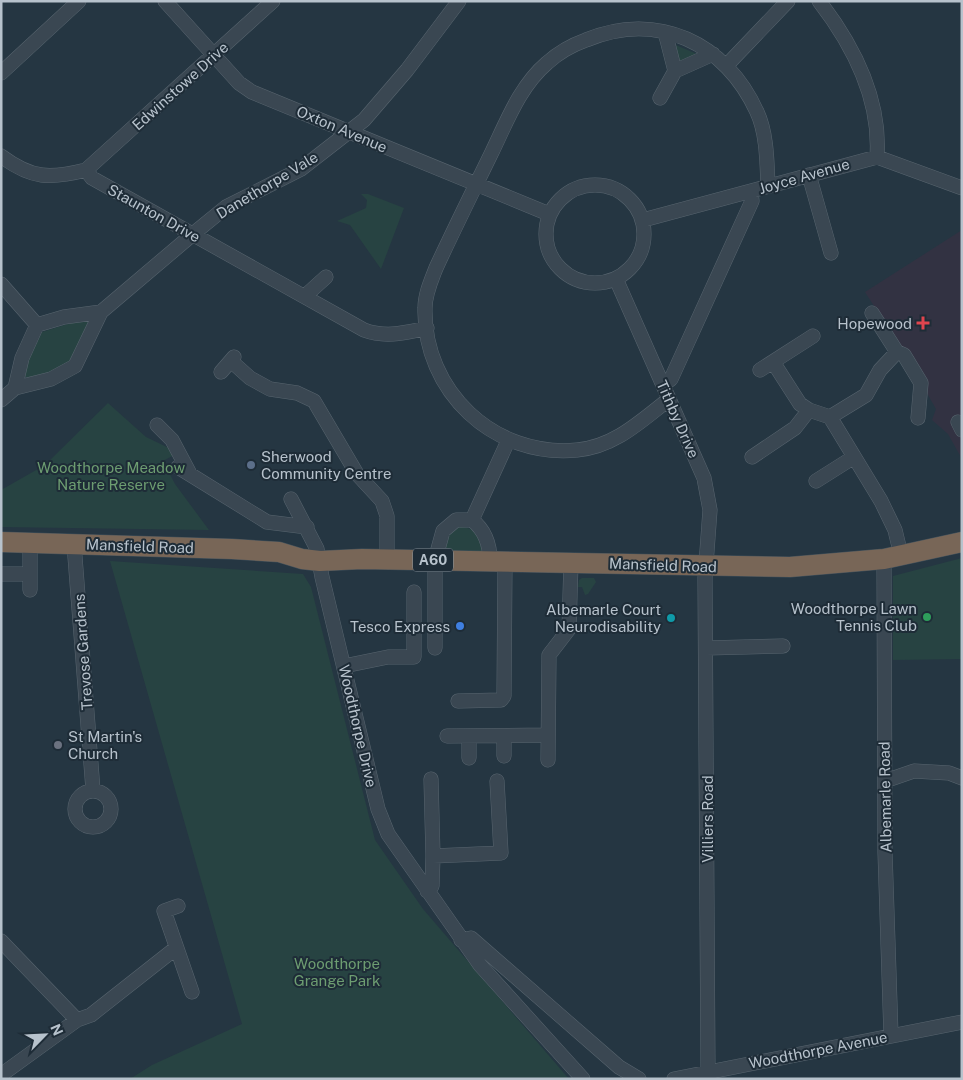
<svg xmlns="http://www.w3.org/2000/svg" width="963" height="1080" font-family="'Public Sans',sans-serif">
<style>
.medical{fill:#323242}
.green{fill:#274342}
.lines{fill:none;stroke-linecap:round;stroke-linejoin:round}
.minor-casing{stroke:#58656f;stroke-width:15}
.highway-casing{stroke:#44525c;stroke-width:21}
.minor{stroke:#3a4752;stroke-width:14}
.highway{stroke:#786657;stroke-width:20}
.health-dot{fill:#e0444e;stroke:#1e2c37;stroke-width:2}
.service-dot{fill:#5c6f8a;stroke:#1e2c37;stroke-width:2}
.leisure-dot{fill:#2e9e5b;stroke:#1e2c37;stroke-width:2}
.culture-dot{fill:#0f9aa8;stroke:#1e2c37;stroke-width:2}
.shop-dot{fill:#3f7fe0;stroke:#1e2c37;stroke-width:2}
.worship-dot{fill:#6b7280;stroke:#1e2c37;stroke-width:2}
.labels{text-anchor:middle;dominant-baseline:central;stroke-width:4;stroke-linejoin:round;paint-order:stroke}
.shield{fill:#1e2c37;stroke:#89959f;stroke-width:1}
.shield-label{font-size:14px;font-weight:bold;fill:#b7c2cc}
.street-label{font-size:15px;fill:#b7c2cc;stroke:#1e2c37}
.poi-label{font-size:15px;fill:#b7c2cc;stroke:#1e2c37;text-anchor:end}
.park-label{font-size:15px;fill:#6d9d71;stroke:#1e2c37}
</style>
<rect width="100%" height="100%" fill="#253642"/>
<path class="medical" d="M 962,230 L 962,459 L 948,434 L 932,420 L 936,409 L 904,353 L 865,292 Z"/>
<path class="green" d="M 671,43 L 697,54 L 680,64 Z
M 361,194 L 368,194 L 404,208 L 381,269 L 350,225 L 337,221 L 366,208 L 367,200 Z
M 87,318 L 89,323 L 67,367 L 38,377 L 25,377 L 26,364 L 42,332 Z
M 108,403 L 146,437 L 171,449 L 176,454 L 163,461 L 175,484 L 209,530 L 1,527 L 1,490 L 45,465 Z
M 459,527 C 475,527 483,537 483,553 L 443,552 L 451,532 Z
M 962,558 L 962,659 L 893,660 L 893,576 Z
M 110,561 L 303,574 L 311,587 L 375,840 L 423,909 L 569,1079 L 130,1079 L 152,1065 L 242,1024 Z
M 582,578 L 594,578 L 596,582 L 588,594 L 585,595 L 582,587 L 578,587 L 579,580 Z"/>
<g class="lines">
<g class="minor-casing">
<path id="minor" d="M 165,1 L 239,83 L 252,92 L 549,214
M 819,1 C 853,45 881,100 877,157
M 665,32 L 675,71
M 726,66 L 788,1
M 1,73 L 79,1
M 660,98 L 675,71 L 713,54
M 1,156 C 32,179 50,179 86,170 L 273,1
M 86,170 L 92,178 L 364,330 C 386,338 404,333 427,328
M 809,175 L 831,253
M546 234a49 49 0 1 1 98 0a49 49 0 1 1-98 0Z
M 643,220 L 877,157 L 962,188
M 616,279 L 704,478 L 710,510 L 705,578 L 708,1071
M 1,284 L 37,325
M 305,296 L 326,277
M 897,352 L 904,355 L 921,383 L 918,418
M 231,361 L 250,378 L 270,389 L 297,393 L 314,401 L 357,474 L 382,501 L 387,516 L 387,559
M 773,362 L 800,404 L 809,410 L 830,417 L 881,501 L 895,530 L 901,555
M 760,370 L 813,336
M 221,372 L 234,357
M 663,385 L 671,379 L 752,201 L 751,191
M 15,388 L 22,358 L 37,325 L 64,317 L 101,312
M 1,400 L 15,388 L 51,379 L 75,366 L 101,312 L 193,234 L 226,207 L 301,169 L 364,120 L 407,70 L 459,1
M 668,400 C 641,421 614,447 577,450 C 494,458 423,391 425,308 C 425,294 431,281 436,268 C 454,229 473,191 492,152 C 507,121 520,86 547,63 C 558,53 572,45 586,40 C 657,10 726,43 757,112 C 767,133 767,163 768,186
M 830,417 L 866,395 L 880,370 L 897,352 L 872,313
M 958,422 L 962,430
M 157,425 L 172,440 L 189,472
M 752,457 L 795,428 L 809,410
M 178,467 L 267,522 L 307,527
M 816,481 L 854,457
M 291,499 L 317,549 L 322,577 L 378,809 L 388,834 L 480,965 L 583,1079
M 472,520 L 508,441
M 30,542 L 30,590
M 74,544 L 93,790
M 884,559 L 885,852 L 891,1035
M 1,574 L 30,574
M 435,648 L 435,560 L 443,531 L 456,520 L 472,520 C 486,531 490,545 490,561
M 706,648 L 783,646
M 344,666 L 388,657 L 414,657 L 414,592
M 458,701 L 501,700 L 504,696 L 505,562
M 447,736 L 548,735
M 469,737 L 469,758
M 504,756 L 504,736
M 548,760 L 549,655 L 569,629 L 571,563
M 431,779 L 433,856
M 885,781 L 914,771 L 949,773 L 962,778
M75 809a18 18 0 1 1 36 0a18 18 0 1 1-36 0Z
M 427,891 L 432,886 L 433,856 L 501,853 L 497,781
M 178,906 L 164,911 L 192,992
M 461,940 L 471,938 L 619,1067 L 639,1079
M 1,941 L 77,1020
M 1,1075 L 77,1020 L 91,1015 L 176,948
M 674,1079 L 962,1022"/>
</g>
<g class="highway-casing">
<path id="highway" d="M 1,542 L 232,549 L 279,552 L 302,559 L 320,561 L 362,559 L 790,567 L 884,559 L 962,542"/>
</g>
<use href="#minor" class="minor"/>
<use href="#highway" class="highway"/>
</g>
<path class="health-dot" d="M920.5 315.5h5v5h5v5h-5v5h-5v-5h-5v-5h5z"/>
<circle class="service-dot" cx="251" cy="465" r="5"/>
<circle class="leisure-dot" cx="927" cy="617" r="5"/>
<circle class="culture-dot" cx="671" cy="618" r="5"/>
<circle class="shop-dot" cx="460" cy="626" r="5"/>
<circle class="worship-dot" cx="58" cy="745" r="5"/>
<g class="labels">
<rect class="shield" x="413" y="548.5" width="40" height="23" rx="4"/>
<g class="shield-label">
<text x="433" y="560">A60</text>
</g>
<g class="street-label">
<text transform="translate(180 86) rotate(-42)">Edwinstowe Drive</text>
<text transform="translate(342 129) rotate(23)">Oxton Avenue</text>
<text transform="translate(804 176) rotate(-16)">Joyce Avenue</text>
<text transform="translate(267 185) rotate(-31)">Danethorpe Vale</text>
<text transform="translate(154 213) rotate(29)">Staunton Drive</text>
<text transform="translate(678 419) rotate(66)">Tithby Drive</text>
<text transform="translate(140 546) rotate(2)">Mansfield Road</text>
<text transform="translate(663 565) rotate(2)">Mansfield Road</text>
<text transform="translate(83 652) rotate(-94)">Trevose Gardens</text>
<text transform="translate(358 726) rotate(77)">Woodthorpe Drive</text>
<text transform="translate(885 797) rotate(-91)">Albemarle Road</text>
<text transform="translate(707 819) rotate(-90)">Villiers Road</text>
<text transform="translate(818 1050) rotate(-11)">Woodthorpe Avenue</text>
</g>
<g class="poi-label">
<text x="912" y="323">Hopewood</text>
<text x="261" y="456" text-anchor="start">Sherwood<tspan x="261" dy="17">Community Centre</tspan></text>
<text x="917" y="608">Woodthorpe Lawn<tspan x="917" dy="17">Tennis Club</tspan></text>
<text x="661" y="609">Albemarle Court<tspan x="661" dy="17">Neurodisability</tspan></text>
<text x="450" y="626">Tesco Express</text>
<text x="68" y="736" text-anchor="start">St Martin's<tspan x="68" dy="17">Church</tspan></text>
</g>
<g class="park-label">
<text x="111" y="467">Woodthorpe Meadow<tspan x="111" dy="17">Nature Reserve</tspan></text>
<text x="337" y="963">Woodthorpe<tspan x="337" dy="17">Grange Park</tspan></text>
</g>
</g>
<rect width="963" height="1080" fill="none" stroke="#b7c2cc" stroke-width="5"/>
<g transform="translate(45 1035) rotate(66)" stroke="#1e2c37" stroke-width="4" paint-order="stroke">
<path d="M0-4L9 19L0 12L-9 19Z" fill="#b7c2cc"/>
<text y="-8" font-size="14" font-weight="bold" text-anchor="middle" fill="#b7c2cc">N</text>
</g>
</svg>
